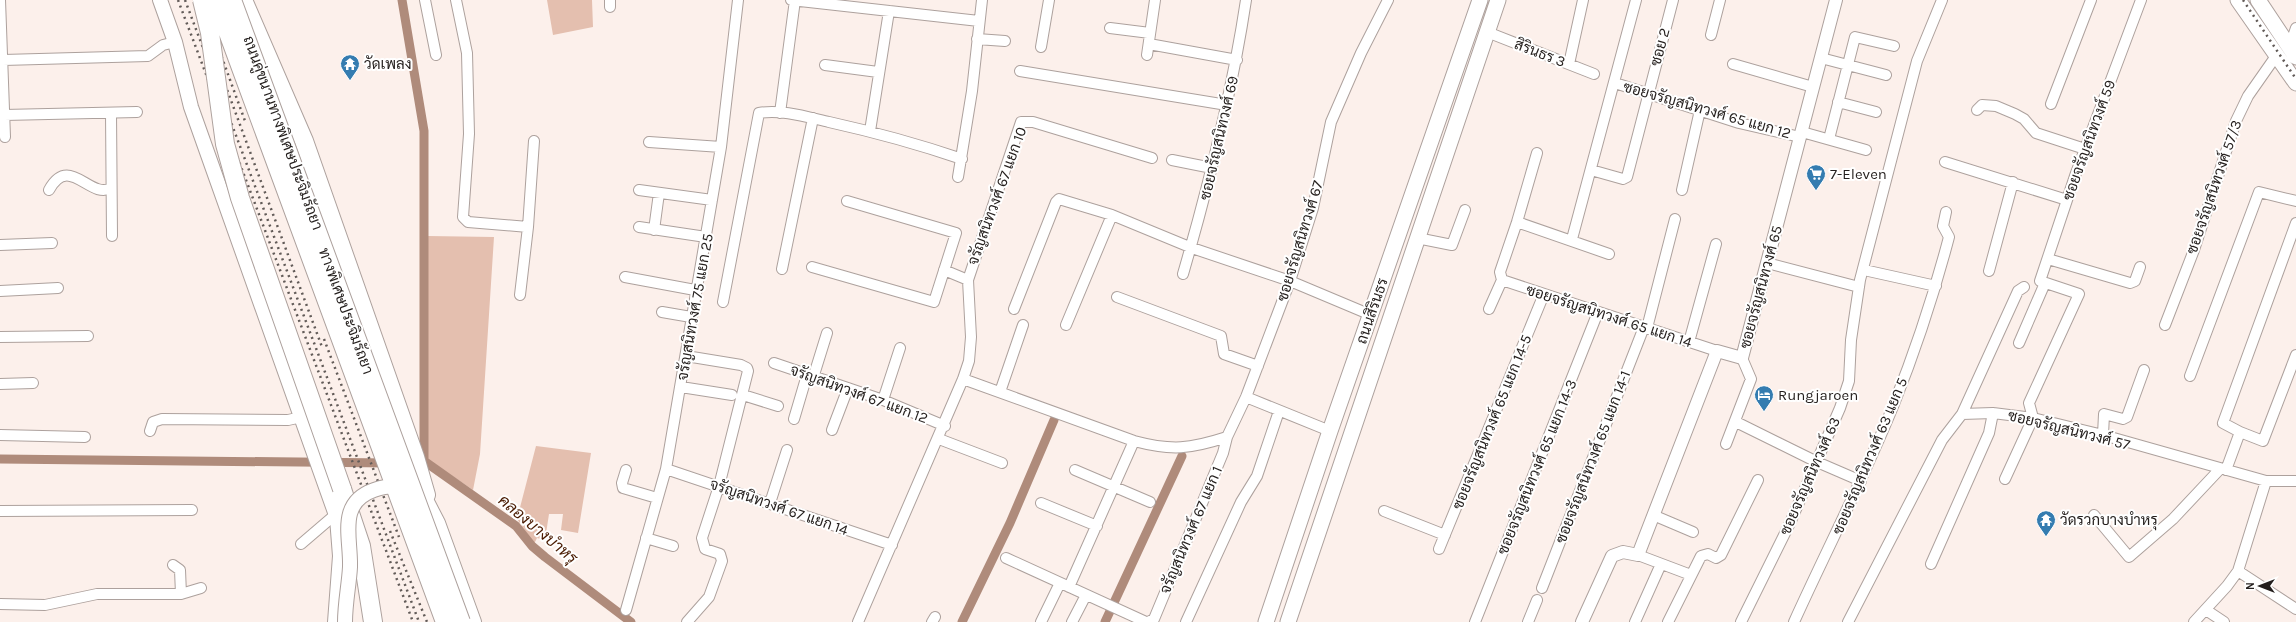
<svg xmlns="http://www.w3.org/2000/svg" width="2296" height="622" font-family="Karla,Sarabun,sans-serif">
<style>
.green{fill:#e4bfaf}
.lines{fill:none;stroke-linecap:round;stroke-linejoin:round}
.canal{stroke:#af8b7b;stroke-width:9}
.minor-casing{stroke:#ada19d;stroke-width:12}
.tertiary-casing{stroke:#ada19d;stroke-width:14}
.secondary-casing{stroke:#ada19d;stroke-width:16}
.primary-casing{stroke:#ada19d;stroke-width:17}
.motorway-casing{stroke:#ada19d;stroke-width:20}
.minor{stroke:#fff;stroke-width:10}
.tertiary{stroke:#fff;stroke-width:12}
.secondary{stroke:#fff;stroke-width:14}
.primary{stroke:#fff;stroke-width:15}
.motorway{stroke:#fff;stroke-width:18}
.rail{stroke:#625b58;stroke-width:2.5;stroke-dasharray:2 4;stroke-linecap:butt}
.secondary-bridge-casing{stroke:#ada19d;stroke-width:16;stroke-linecap:butt}
.motorway-bridge-casing{stroke:#ada19d;stroke-width:20;stroke-linecap:butt}
.secondary-bridge{stroke:#fff;stroke-width:14}
.motorway-bridge{stroke:#fff;stroke-width:18}
.labels{text-anchor:middle;dominant-baseline:central;stroke-width:4;stroke-linejoin:round;paint-order:stroke}
.street-label{font-size:15px;fill:#241f1d;stroke:#fff}
.poi-label{font-size:15px;fill:#241f1d;stroke:#fff;text-anchor:start}
.water-label{font-size:16px;font-style:italic;fill:#491a01;stroke:#fff}
</style>
<rect width="100%" height="100%" fill="#fcf0eb"/>
<path class="green" d="M 547,0 L 592,0 L 593,27 L 553,35 Z
M 428,236 L 494,237 L 480,454 L 473,490 L 427,459 L 426,323 Z
M 536,446 L 591,453 L 578,533 L 561,530 L 563,514 L 549,514 L 545,540 L 537,538 L 534,544 L 517,519 Z"/>
<g class="lines">
<path class="canal" d="M 402,0 L 424,131 L 424,461
M 0,459 L 389,463
M 424,461 L 516,526 L 532,546 L 545,557 L 631,622
M 962,622 L 1010,523 L 1054,420
M 1105,622 L 1182,456"/>
<g class="minor-casing">
<path id="minor" d="M 0,0 L 5,137
M 425,0 L 436,55
M 456,0 L 467,53 L 469,134 L 463,217 L 468,222 L 528,227 L 520,295
M 610,0 L 610,7
M 791,0 L 979,21
M 1110,28 L 1150,33
M 1487,32 L 1594,74
M 1711,35 L 1720,0
M 977,39 L 1005,41
M 1149,44 L 1237,60
M 1041,47 L 1049,0
M 2289,48 L 2296,28
M 1147,55 L 1155,0
M 1821,58 L 1886,75
M 3,60 L 148,56 L 163,45 L 175,42
M 1569,64 L 1583,0
M 1733,64 L 1813,87
M 825,65 L 878,72
M 1020,71 L 1227,105
M 1615,83 L 1739,123 L 1800,137
M 1838,102 L 1876,112
M 2051,104 L 2091,0
M 1977,110 L 1982,105 L 1996,106 L 2015,114 L 2024,119 L 2036,133 L 2085,149
M 111,113 L 112,236
M 780,113 L 795,0
M 4,115 L 137,112
M 870,131 L 889,11
M 1802,132 L 1866,150
M 1829,139 L 1855,37 L 1894,46
M 649,142 L 721,147
M 1172,160 L 1212,168
M 1945,162 L 2067,200
M 1591,170 L 1623,179 L 1627,177 L 1673,0
M 958,177 L 972,91 L 982,0
M 49,190 C 69,153 90,200 111,188
M 639,190 L 712,200
M 1682,190 L 1700,110
M 1517,222 L 1609,254
M 528,227 L 534,141
M 639,227 L 706,237
M 654,230 L 659,193
M 1417,238 L 1452,245 L 1465,210
M 1572,239 L 1636,0
M 0,245 L 52,243
M 2048,259 L 2130,283 L 2135,281 L 2140,267
M 1767,263 L 1859,287
M 812,267 L 934,302 L 956,233 L 847,201
M 782,269 L 813,118
M 944,270 L 968,280
M 1864,270 L 1936,286
M 1989,271 L 2013,182
M 1183,274 C 1209,184 1232,93 1246,0
M 625,277 L 695,290
M 1502,280 L 1717,351
M 1502,280 L 1500,272 L 1517,222 L 1537,153
M 0,291 L 58,288
M 1117,297 L 1221,336 L 1224,354 L 1258,366
M 723,302 L 759,113 C 781,109 807,117 829,122 C 874,132 918,144 962,159
M 1014,309 L 1056,202 L 1059,199 L 1112,215 L 1192,248 L 1290,281 L 1371,315
M 1489,309 L 1502,280
M 662,312 L 691,317
M 1066,325 L 1112,215
M 2165,325 L 2194,250 L 2236,121 L 2248,96 L 2276,56
M 1647,328 L 1675,219
M 0,337 L 88,336
M 1689,342 L 1716,244
M 2019,343 L 2045,283
M 686,356 L 741,365 L 747,368 L 748,371 L 719,486 L 702,538 L 705,549 L 720,554 L 722,561 L 709,597 L 687,622
M 774,363 L 883,400 L 945,426
M 2190,376 L 2259,192 L 2296,201
M 813,378 L 827,333
M 963,379 L 1134,441 C 1172,451 1190,449 1227,437
M 0,384 L 33,383
M 681,387 L 732,395
M 1000,392 L 1023,325
M 743,395 L 778,406
M 1246,397 L 1330,431
M 883,400 L 900,348
M 1962,414 L 2018,291 L 2024,287
M 794,419 L 807,375
M 1736,422 L 1817,462 L 1861,481
M 832,430 L 848,388
M 150,431 L 153,422 L 162,419 L 288,420 L 302,417
M 2240,432 L 2263,441 L 2296,355
M 0,435 L 85,437
M 2103,435 L 2104,414 L 2123,419 L 2127,417 L 2144,370
M 939,439 L 1002,463
M 1726,444 L 1751,379 L 1742,358
M 666,469 L 892,545
M 626,470 L 622,483 L 623,488 L 657,498
M 1075,470 L 1150,502
M 2226,470 L 2240,432 L 2223,423 L 2296,223
M 2005,479 L 2033,418 L 2029,403 L 2079,294 L 2040,281 L 2076,173 L 2141,0
M 770,503 L 787,450
M 1041,503 L 1097,526
M 0,511 L 192,510
M 1384,511 L 1445,535
M 1653,515 L 1693,532
M 2094,515 L 2129,557 L 2173,519 L 2220,469
M 646,538 L 673,546
M 301,544 L 336,514
M 1439,549 L 1544,294
M 1638,555 L 1691,575
M 1006,558 L 1146,622
M 1931,564 L 1989,433 L 1993,413
M 173,565 L 180,570 L 181,594
M 2238,571 L 2296,609
M 1069,587 L 1134,441
M 1542,588 L 1644,327
M 0,604 L 45,605 L 97,594 L 181,594 L 201,588
M 626,610 L 666,469 L 721,147 L 738,0
M 2206,610 L 2224,622
M 858,622 L 963,379 L 969,361 L 971,337 L 968,280 L 1021,122 L 1033,122 L 1152,158
M 932,622 L 935,617
M 1041,622 L 1060,583
M 1072,622 L 1086,595
M 1148,622 L 1154,619 L 1223,453 L 1227,437 L 1246,397 L 1290,281 L 1313,208 L 1331,122 L 1361,53 L 1388,0
M 1186,622 L 1241,502 L 1257,476 L 1279,411
M 1475,622 L 1598,312
M 1528,622 L 1537,600
M 1635,622 L 1661,564
M 1668,622 L 1701,556 L 1708,554 L 1716,558 L 1721,555 L 1758,480
M 1741,622 L 1790,523 L 1840,408 L 1849,381 L 1851,340 L 1860,280 L 1917,61 L 1942,0
M 1794,622 C 1827,549 1864,478 1894,404 C 1916,349 1934,294 1949,237 L 1943,226 L 1946,212
M 1848,622 L 1942,440 L 1962,414 L 1993,413 L 2033,418 L 2103,435 L 2266,481 L 2296,481
M 2194,622 L 2227,586 L 2238,571 L 2266,481"/>
</g>
<g class="tertiary-casing">
<path id="tertiary" d="M 1582,622 L 1612,556 L 1623,552 L 1638,555 L 1717,351 L 1742,358 L 1836,0"/>
</g>
<g class="secondary-casing">
<path id="secondary" d="M 160,0 L 175,42 L 191,107 L 337,518 L 340,556 L 335,622
M 420,488 L 438,523 L 474,622"/>
</g>
<g class="primary-casing">
<path id="primary" d="M 2238,0 L 2296,83
M 2258,0 L 2296,57
M 1266,622 L 1330,431 L 1480,0
M 1288,622 L 1498,0"/>
</g>
<g class="motorway-casing">
<path id="motorway" d="M 243,0 L 304,141 L 415,457 L 426,495
M 342,489 L 361,546 L 373,622"/>
</g>
<use href="#minor" class="minor"/>
<use href="#tertiary" class="tertiary"/>
<use href="#secondary" class="secondary"/>
<use href="#primary" class="primary"/>
<use href="#motorway" class="motorway"/>
<path class="rail" d="M 178,0 L 413,622
M 185,0 L 419,622
M 194,0 L 322,347
M 201,0 L 245,121
M 2243,0 L 2296,79
M 324,339 L 399,537
M 390,531 L 427,622"/>
<g class="secondary-bridge-casing">
<path id="secondary-bridge" d="M 345,622 C 345,603 349,585 350,567 C 351,537 337,503 374,490 C 383,487 396,485 405,488"/>
</g>
<g class="motorway-bridge-casing">
<path id="motorway-bridge" d="M 202,0 L 210,33 L 225,144 L 240,198 L 342,489
M 216,0 L 445,622
M 232,0 L 461,622"/>
</g>
<use href="#secondary-bridge" class="secondary-bridge"/>
<use href="#motorway-bridge" class="motorway-bridge"/>
</g>
<defs>
<g id="temple-pin" transform="scale(1)"><path d="M0 17L-7.5 6A9.5 9.5 0 1 1 7.5 6Z" fill="#347cb0" stroke="#fff"/><path d="M0-6L5-2H3V0L6.5 2.5H4V6H1.5V3h-3V6H-4V2.5H-6.5L-3 0V-2H-5Z" fill="#fff"/></g>
<g id="supermarket-pin" transform="scale(1)"><path d="M0 17L-7.5 6A9.5 9.5 0 1 1 7.5 6Z" fill="#347cb0" stroke="#fff"/><path d="M-6-5.5h2.5l.6 2H6L4.5 2H-2.5L-4.4-4H-6ZM-1.5 3.2a1.3 1.3 0 1 0 .1 0ZM3 3.2a1.3 1.3 0 1 0 .1 0Z" fill="#fff"/></g>
<g id="hotel-pin" transform="scale(1)"><path d="M0 17L-7.5 6A9.5 9.5 0 1 1 7.5 6Z" fill="#347cb0" stroke="#fff"/><path d="M-6-4.5h1.5V1H6V5H4.5V3h-9V5H-6ZM-4 0a1.8 1.8 0 1 1 3.6 0ZM.5 0V-2.5h3Q6-2.5 6 0Z" fill="#fff"/></g>
</defs>
<g fill-rule="evenodd">
<use href="#temple-pin" x="350" y="64"/>
<use href="#supermarket-pin" x="1816" y="174"/>
<use href="#hotel-pin" x="1764" y="395"/>
<use href="#temple-pin" x="2046" y="520"/>
</g>
<g class="labels">
<g class="street-label">
<text transform="translate(1660 47) rotate(-75)">ซอย 2</text>
<text transform="translate(1540 53) rotate(21)">สิรินธร 3</text>
<text transform="translate(1707 110) rotate(16)">ซอยจรัญสนิทวงศ์ 65 แยก 12</text>
<text transform="translate(283 133) rotate(70)">ถนนคู่ขนานทางพิเศษประจิมรัถยา</text>
<text transform="translate(1219 138) rotate(-77)">ซอยจรัญสนิทวงศ์ 69</text>
<text transform="translate(2089 140) rotate(-70)">ซอยจรัญสนิทวงศ์ 59</text>
<text transform="translate(2214 187) rotate(-71)">ซอยจรัญสนิทวงศ์ 57/3</text>
<text transform="translate(997 196) rotate(-70)">จรัญสนิทวงศ์ 67 แยก 10</text>
<text transform="translate(1300 241) rotate(-73)">ซอยจรัญสนิทวงศ์ 67</text>
<text transform="translate(1761 287) rotate(-75)">ซอยจรัญสนิทวงศ์ 65</text>
<text transform="translate(695 307) rotate(-80)">จรัญสนิทวงศ์ 75 แยก 25</text>
<text transform="translate(346 311) rotate(70)">ทางพิเศษประจิมรัถยา</text>
<text transform="translate(1372 311) rotate(-71)">ถนนสิรินธร</text>
<text transform="translate(1609 316) rotate(18)">ซอยจรัญสนิทวงศ์ 65 แยก 14</text>
<text transform="translate(859 394) rotate(20)">จรัญสนิทวงศ์ 67 แยก 12</text>
<text transform="translate(1492 422) rotate(-68)">ซอยจรัญสนิทวงศ์ 65 แยก 14-5</text>
<text transform="translate(2069 430) rotate(14)">ซอยจรัญสนิทวงศ์ 57</text>
<text transform="translate(1870 456) rotate(-67)">ซอยจรัญสนิทวงศ์ 63 แยก 5</text>
<text transform="translate(1593 457) rotate(-69)">ซอยจรัญสนิทวงศ์ 65 แยก 14-1</text>
<text transform="translate(1537 467) rotate(-68)">ซอยจรัญสนิทวงศ์ 65 แยก 14-3</text>
<text transform="translate(1810 476) rotate(-66)">ซอยจรัญสนิทวงศ์ 63</text>
<text transform="translate(779 507) rotate(19)">จรัญสนิทวงศ์ 67 แยก 14</text>
<text transform="translate(1191 530) rotate(-67)">จรัญสนิทวงศ์ 67 แยก 1</text>
</g>
<g class="poi-label">
<text x="364" y="64">วัดเพลง</text>
<text x="1830" y="174">7-Eleven</text>
<text x="1778" y="395">Rungjaroen</text>
<text x="2060" y="520">วัดรวกบางบำหรุ</text>
</g>
<g class="water-label">
<text transform="translate(538 529) rotate(40)">คลองบางบำหรุ</text>
</g>
</g>
<g transform="translate(2260 586) rotate(270)" stroke="#ffffff" stroke-width="3" paint-order="stroke">
<path d="M0-3L7 15L0 10L-7 15Z" fill="#241f1d"/>
<text y="-6" font-size="11" font-weight="bold" text-anchor="middle" fill="#241f1d">N</text>
</g>
</svg>
